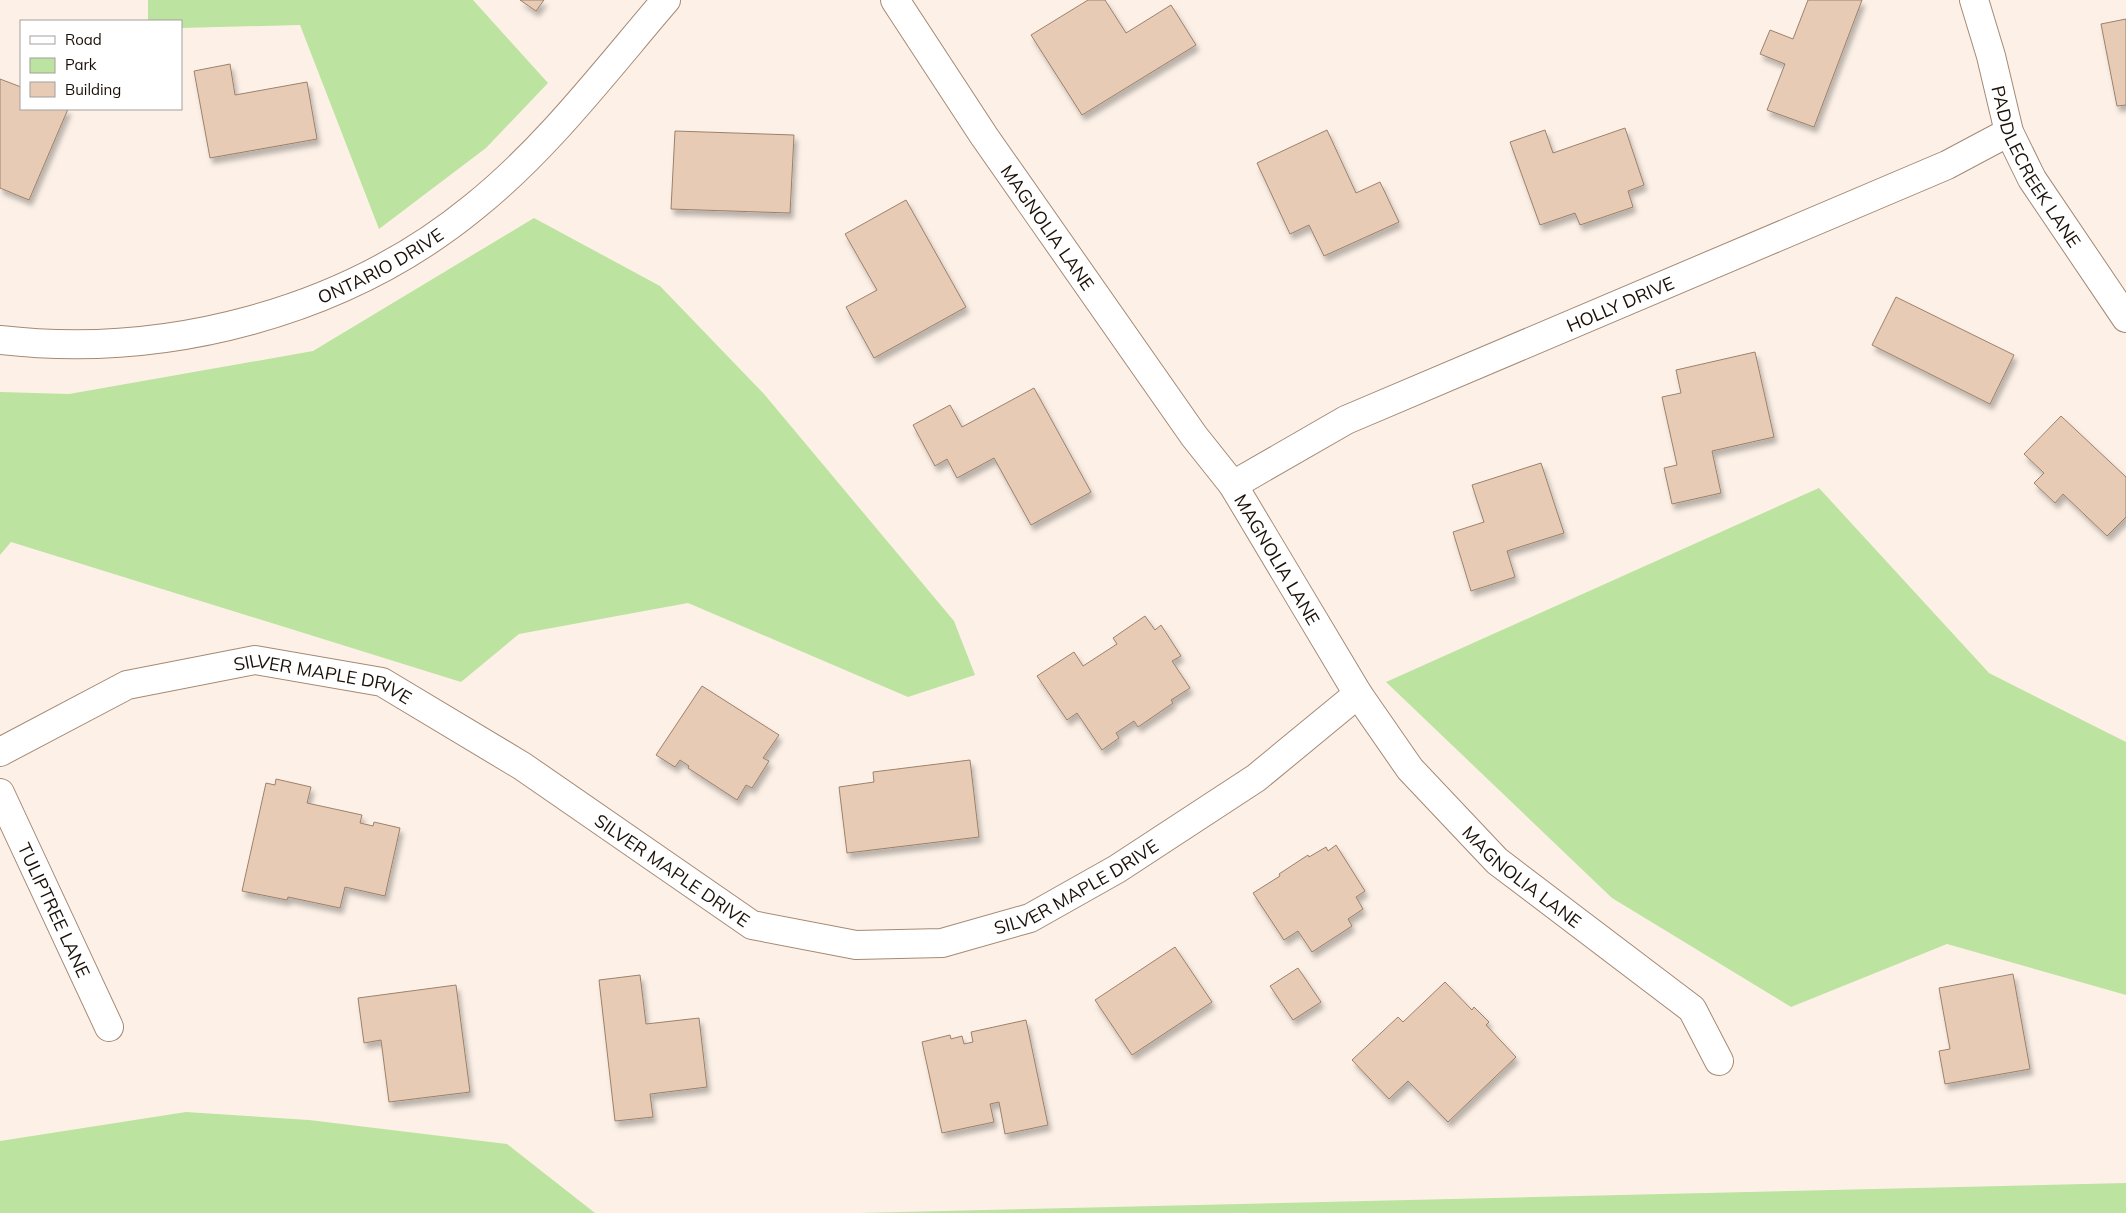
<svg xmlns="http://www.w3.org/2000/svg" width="2126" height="1213" font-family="Mulish,sans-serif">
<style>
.green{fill:#bde3a0}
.building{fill:#e8cbb5;stroke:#9c816c;filter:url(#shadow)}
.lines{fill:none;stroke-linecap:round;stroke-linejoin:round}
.street-casing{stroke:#a58a75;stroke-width:30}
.street{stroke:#fff;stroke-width:28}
.labels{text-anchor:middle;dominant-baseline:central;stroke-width:4.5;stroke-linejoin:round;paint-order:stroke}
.street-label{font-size:18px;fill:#1a1008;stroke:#fff}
</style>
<defs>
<filter id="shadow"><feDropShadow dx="3" dy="5.5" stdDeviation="2.5" flood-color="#0004"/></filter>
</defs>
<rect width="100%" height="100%" fill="#fdf1e7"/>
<path class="green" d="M 148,0 L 473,0 L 548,83 L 486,148 L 379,229 L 300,25 L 181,28 L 181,21 L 148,21 Z
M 534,218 L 660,286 L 764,394 L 954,621 L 975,675 L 908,697 L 688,603 L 519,634 L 461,682 L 11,542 L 0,555 L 0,392 L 69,394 L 313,351 Z
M 1819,488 L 1989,673 L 2126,742 L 2126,995 L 1947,944 L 1791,1007 L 1612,898 L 1386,682 Z
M 186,1112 L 309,1120 L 507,1144 L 595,1213 L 0,1213 L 0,1141 Z
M 2126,1183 L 2126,1213 L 858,1213 Z"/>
<path class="building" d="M 520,0 L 544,0 L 536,11 Z
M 1088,0 L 1105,0 L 1126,33 L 1171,5 L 1196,45 L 1082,115 L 1031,35 Z
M 1808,0 L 1862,0 L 1814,127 L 1767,110 L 1785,64 L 1760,54 L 1770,30 L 1793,39 Z
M 2126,19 L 2126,105 L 2117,106 L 2101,24 Z
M 230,64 L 235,95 L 307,82 L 317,139 L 210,158 L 194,71 Z
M 0,79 L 21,87 L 21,109 L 68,109 L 29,200 L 0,188 Z
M 1625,128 L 1644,185 L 1628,191 L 1633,207 L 1580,225 L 1575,213 L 1540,225 L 1510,142 L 1545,130 L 1553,153 Z
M 1327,130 L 1356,193 L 1380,182 L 1399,222 L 1324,256 L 1309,225 L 1290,234 L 1257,163 Z
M 675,131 L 794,135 L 790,213 L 671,209 Z
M 906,200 L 966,307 L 874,358 L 846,307 L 877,290 L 845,234 Z
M 1896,297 L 2014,355 L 1990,404 L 1872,345 Z
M 1755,352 L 1774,437 L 1712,451 L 1721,493 L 1672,504 L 1664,468 L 1677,465 L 1662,397 L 1681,393 L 1676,370 Z
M 1034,388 L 1091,492 L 1031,525 L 994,458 L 957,478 L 947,459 L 935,466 L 913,425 L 950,405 L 962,427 Z
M 2061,416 L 2126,477 L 2126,517 L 2107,536 L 2063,494 L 2055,503 L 2034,483 L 2044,473 L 2024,454 Z
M 1541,463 L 1564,533 L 1507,551 L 1515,577 L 1471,591 L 1453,532 L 1484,522 L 1472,485 Z
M 1145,616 L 1155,630 L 1161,625 L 1181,656 L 1172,661 L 1190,688 L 1171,700 L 1173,703 L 1138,727 L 1134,721 L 1116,733 L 1119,738 L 1102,750 L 1077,713 L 1067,720 L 1037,676 L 1074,652 L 1083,666 L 1117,644 L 1113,638 Z
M 702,686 L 779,735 L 763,758 L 769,761 L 752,788 L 746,785 L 737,800 L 688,768 L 689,766 L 680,760 L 675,767 L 656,755 Z
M 970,760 L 979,837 L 847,853 L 839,787 L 874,782 L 873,772 Z
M 276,779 L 311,787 L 307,803 L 362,815 L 360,823 L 373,826 L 374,822 L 400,828 L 385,896 L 345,887 L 340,908 L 288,897 L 287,900 L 242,891 L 266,783 L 275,785 Z
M 1336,845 L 1365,891 L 1356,897 L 1363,909 L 1348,919 L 1352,926 L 1312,952 L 1298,931 L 1284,940 L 1253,893 L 1280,876 L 1279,874 L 1308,855 L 1309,857 L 1326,847 L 1328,851 Z
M 1175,947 L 1212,1002 L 1132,1055 L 1095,1000 Z
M 1298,968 L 1321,1002 L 1293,1020 L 1270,986 Z
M 2013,974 L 2030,1069 L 1945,1084 L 1939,1051 L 1950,1049 L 1939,988 Z
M 640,975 L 646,1024 L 699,1018 L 707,1087 L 650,1094 L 653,1117 L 615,1121 L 599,980 Z
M 1445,982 L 1472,1010 L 1474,1007 L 1489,1022 L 1486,1025 L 1516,1057 L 1448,1122 L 1408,1081 L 1389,1099 L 1352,1060 L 1398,1017 L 1403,1022 Z
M 456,985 L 470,1092 L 389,1102 L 381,1040 L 364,1043 L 358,998 Z
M 1026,1020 L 1048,1125 L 1005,1134 L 999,1102 L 990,1104 L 994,1122 L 942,1133 L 922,1042 L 950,1035 L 951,1039 L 962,1036 L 964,1044 L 973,1042 L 971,1032 Z"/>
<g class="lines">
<g class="street-casing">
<g id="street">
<path id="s1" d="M 895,0 L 984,136 L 1194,436 L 1233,485 L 1358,694 L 1410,769 L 1497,861 L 1692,1009 L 1719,1061"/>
<path id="s2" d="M 1974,0 L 1991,56 L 2009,132 L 2032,179 L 2126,318"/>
<path id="s3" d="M 0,340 C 166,359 345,313 475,206 C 547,148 606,70 666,0"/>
<path id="s4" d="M 1233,485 L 1346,420 L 1947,165 L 2009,132"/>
<path id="s5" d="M 0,752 L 127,685 L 255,660 L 382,682 L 522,766 L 752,925 L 856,945 L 942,943 L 1030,918 L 1117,869 L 1256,778 L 1358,694"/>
<path id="s6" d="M 0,793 L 109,1027"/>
</g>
</g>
<use href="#street" class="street"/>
</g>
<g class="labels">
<g class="street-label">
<text stroke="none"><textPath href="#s2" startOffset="179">PADDLECREEK LANE</textPath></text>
<text stroke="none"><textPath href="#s1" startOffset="274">MAGNOLIA LANE</textPath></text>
<text stroke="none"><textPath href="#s3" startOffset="394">ONTARIO DRIVE</textPath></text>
<text stroke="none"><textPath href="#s4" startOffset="428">HOLLY DRIVE</textPath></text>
<text stroke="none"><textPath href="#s1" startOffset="678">MAGNOLIA LANE</textPath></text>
<text stroke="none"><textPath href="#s5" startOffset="344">SILVER MAPLE DRIVE</textPath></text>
<text stroke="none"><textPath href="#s5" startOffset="749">SILVER MAPLE DRIVE</textPath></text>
<text stroke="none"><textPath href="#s1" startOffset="1082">MAGNOLIA LANE</textPath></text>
<text stroke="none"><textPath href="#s5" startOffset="1184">SILVER MAPLE DRIVE</textPath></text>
<text stroke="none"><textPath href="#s6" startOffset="129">TULIPTREE LANE</textPath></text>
</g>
</g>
<rect x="20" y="20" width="162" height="90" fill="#ffffff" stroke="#a39f9c"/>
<rect x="30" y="36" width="25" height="8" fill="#ffffff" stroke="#a39f9c"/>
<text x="65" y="45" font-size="15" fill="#1a1008">Road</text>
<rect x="30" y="58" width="25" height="15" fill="#bde3a0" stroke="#a39f9c"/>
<text x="65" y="70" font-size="15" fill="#1a1008">Park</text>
<rect x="30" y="82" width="25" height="15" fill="#e8cbb5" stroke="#a39f9c"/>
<text x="65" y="95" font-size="15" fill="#1a1008">Building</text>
</svg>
